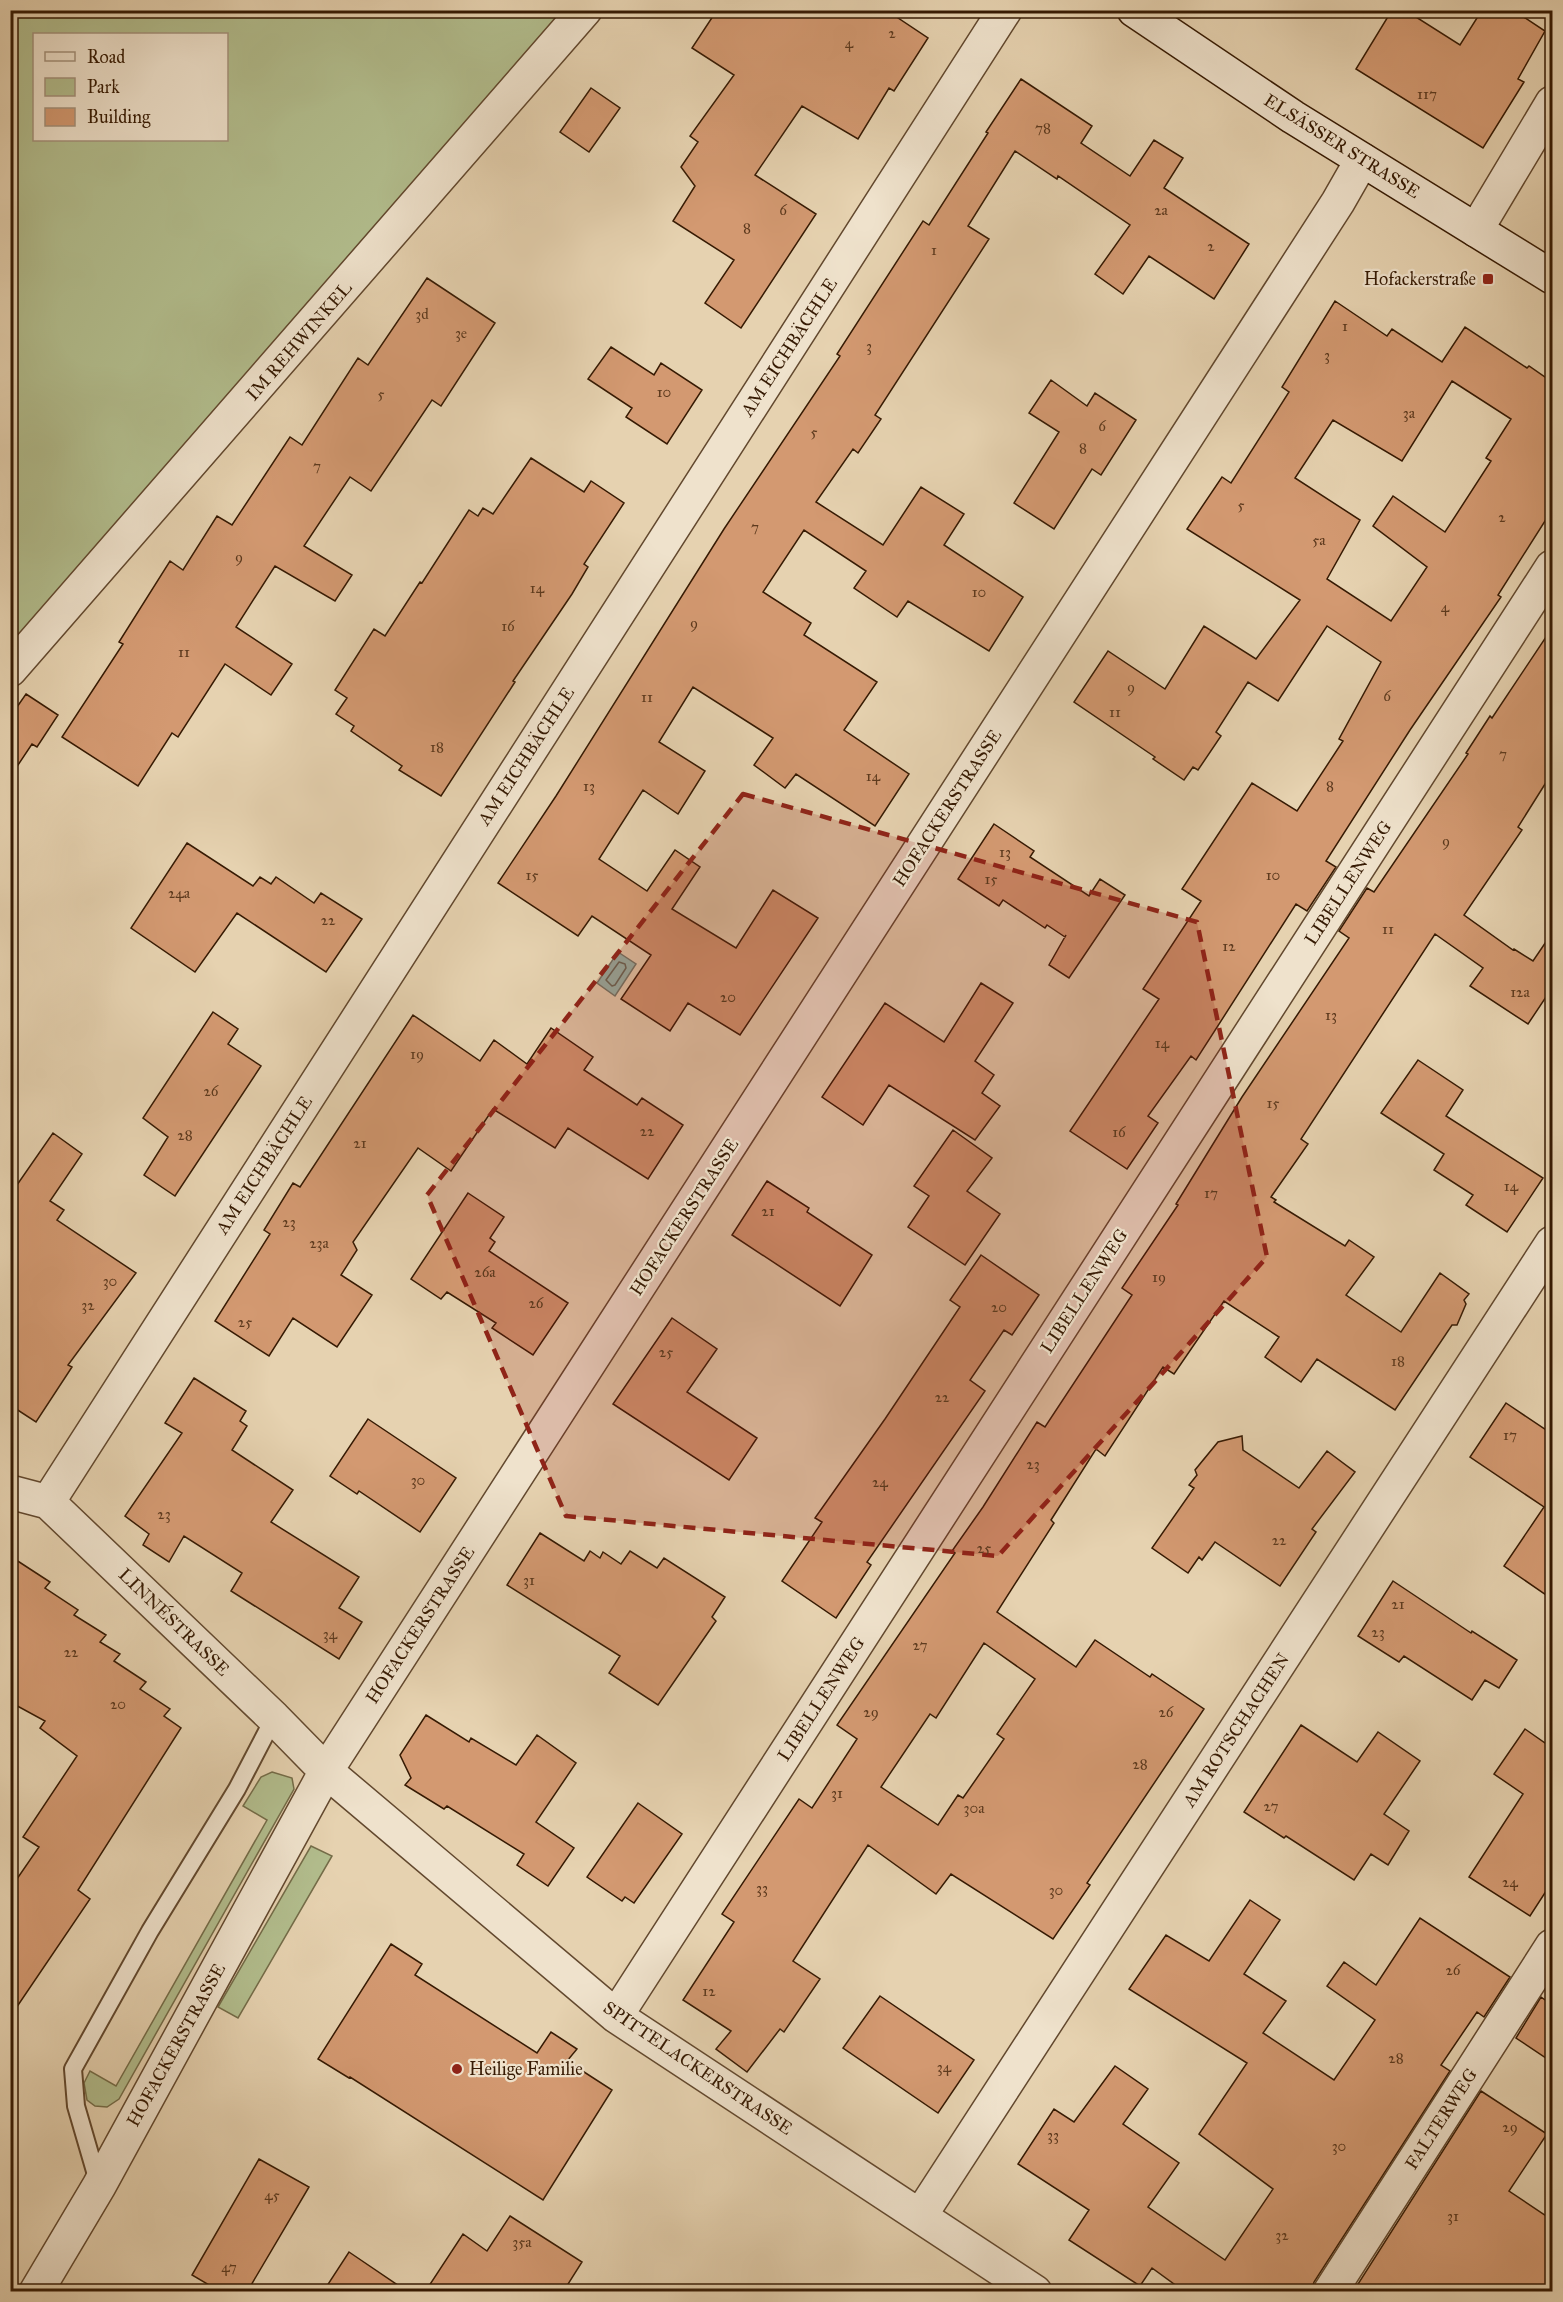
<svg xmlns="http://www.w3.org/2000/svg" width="1563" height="2302" font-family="'IM FELL Great Primer',serif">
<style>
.green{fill:#b2bd8d;stroke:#746c48;stroke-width:1.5;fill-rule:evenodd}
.water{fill:#96b8a9;stroke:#707967;stroke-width:1.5}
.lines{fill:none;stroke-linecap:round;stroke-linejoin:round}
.shore{stroke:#666956;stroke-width:1.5}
.building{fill:#d39971;stroke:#361a03;stroke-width:1.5;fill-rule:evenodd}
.service-casing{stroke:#62482e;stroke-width:20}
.minor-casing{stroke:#62482e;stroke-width:36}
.secondary-casing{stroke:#361a03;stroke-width:36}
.service{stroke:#efe2cc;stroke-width:16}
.minor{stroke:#efe2cc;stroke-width:33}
.secondary{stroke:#efe2cc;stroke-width:33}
.marked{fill:#8f2418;fill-opacity:0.2;stroke:#8f2418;stroke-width:4.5;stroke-dasharray:12 8;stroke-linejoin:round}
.poi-dot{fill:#8f2418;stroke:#efe2cc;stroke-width:2}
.labels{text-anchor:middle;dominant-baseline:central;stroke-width:4.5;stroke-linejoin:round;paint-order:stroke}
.number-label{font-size:15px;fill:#5d3a1e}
.street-label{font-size:18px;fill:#361a03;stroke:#efe2cc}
.poi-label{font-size:18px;fill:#361a03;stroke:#efe2cc;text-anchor:end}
</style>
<rect width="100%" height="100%" fill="#e6d2b0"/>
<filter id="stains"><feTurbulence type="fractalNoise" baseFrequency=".00333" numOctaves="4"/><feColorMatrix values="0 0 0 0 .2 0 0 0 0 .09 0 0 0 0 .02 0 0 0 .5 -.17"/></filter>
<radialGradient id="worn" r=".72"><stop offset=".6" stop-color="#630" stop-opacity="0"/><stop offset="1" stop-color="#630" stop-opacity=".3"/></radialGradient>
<path class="green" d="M 11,11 L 564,11 L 11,645 ZM 34,34 L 226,34 L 226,140 L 34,140 Z
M 272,1772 L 292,1778 L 294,1789 L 119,2099 L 107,2107 L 95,2106 L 87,2100 L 84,2083 L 90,2071 L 116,2086 L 267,1820 L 243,1806 L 261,1777 Z
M 311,1846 L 332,1856 L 238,2018 L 218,2007 Z"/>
<path class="water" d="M 618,952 L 636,964 L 615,996 L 597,983 Z"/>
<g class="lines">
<path class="shore" d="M 619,962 L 625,964 L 626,968 L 615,985 L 612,986 L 606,980 Z"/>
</g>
<path class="building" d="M 717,10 L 886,10 L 928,38 L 894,91 L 889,88 L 858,139 L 802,106 L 755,175 L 816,214 L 741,328 L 705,303 L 734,260 L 673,221 L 695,186 L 681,167 L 698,142 L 690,136 L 734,75 L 692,48 Z
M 1392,10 L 1405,10 L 1460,45 L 1482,10 L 1513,10 L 1545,31 L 1518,79 L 1524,82 L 1483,148 L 1356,69 Z
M 1021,79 L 1092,126 L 1081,143 L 1130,176 L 1154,140 L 1183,158 L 1164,188 L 1249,244 L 1214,299 L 1149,256 L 1123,294 L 1095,274 L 1130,225 L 1058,176 L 1057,179 L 1015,151 L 968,226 L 989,239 L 875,415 L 881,419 L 858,453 L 853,449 L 816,502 L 883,545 L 921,487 L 964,514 L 944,545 L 1023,597 L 989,651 L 908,601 L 897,617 L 854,588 L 866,571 L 804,530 L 763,592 L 811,623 L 804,635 L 877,682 L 844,730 L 909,774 L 875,826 L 796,774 L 785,788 L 754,765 L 773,738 L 693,687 L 659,742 L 705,771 L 678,814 L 643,790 L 599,859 L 647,891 L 675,850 L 700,867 L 672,909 L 736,948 L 773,890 L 818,918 L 740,1035 L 688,1003 L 670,1031 L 621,999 L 651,955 L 592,916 L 578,936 L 498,883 L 556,796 L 724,529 L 840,356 L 837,354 L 923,221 L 929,225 L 988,133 L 986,132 Z
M 591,88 L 620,108 L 589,152 L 560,132 Z
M 427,278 L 495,323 L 441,406 L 432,400 L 371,491 L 350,477 L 304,546 L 352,575 L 335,601 L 275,566 L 236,627 L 292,664 L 271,695 L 225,664 L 178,737 L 172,733 L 138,786 L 62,737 L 123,644 L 119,642 L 170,561 L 183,570 L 217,516 L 232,525 L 290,437 L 302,445 L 358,358 L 368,365 Z
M 1335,301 L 1387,336 L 1392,329 L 1442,362 L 1465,327 L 1527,368 L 1529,366 L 1552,382 L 1552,510 L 1498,595 L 1501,597 L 1410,730 L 1326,861 L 1336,867 L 1307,911 L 1296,904 L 1196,1060 L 1191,1056 L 1148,1116 L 1158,1123 L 1127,1169 L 1070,1131 L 1159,999 L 1143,989 L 1201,901 L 1182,889 L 1252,783 L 1297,811 L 1343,741 L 1339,739 L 1381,662 L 1327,626 L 1278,701 L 1248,682 L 1216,732 L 1221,736 L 1198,770 L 1193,767 L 1184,780 L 1153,759 L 1155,757 L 1074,702 L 1108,651 L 1165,689 L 1204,626 L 1256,659 L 1300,600 L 1187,529 L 1222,477 L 1231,483 L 1289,392 L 1282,387 ZM 1452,381 L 1511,419 L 1486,458 L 1491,461 L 1445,532 L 1393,496 L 1373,526 L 1427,567 L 1391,621 L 1327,579 L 1360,520 L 1295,478 L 1333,420 L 1402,461 Z
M 611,347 L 654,375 L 661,363 L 702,390 L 667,444 L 626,417 L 632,408 L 588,379 Z
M 1051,380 L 1087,406 L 1095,393 L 1136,420 L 1101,475 L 1092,469 L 1054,529 L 1014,503 L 1059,432 L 1029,413 Z
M 531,458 L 584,492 L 591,481 L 624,503 L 584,564 L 588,567 L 572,594 L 513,681 L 515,682 L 441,796 L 399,770 L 402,766 L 351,731 L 354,726 L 336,714 L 347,698 L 335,690 L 374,629 L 385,636 L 420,582 L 422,583 L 469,510 L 478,516 L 483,508 L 493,514 Z
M 1552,628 L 1552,773 L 1518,827 L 1522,830 L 1464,915 L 1513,950 L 1514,949 L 1533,961 L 1552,933 L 1552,988 L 1528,1024 L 1470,986 L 1483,968 L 1435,934 L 1301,1139 L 1308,1144 L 1271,1197 L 1276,1200 L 1274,1202 L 1345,1246 L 1349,1240 L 1374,1257 L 1346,1295 L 1401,1332 L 1440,1273 L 1469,1294 L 1464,1300 L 1466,1304 L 1457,1325 L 1452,1325 L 1395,1410 L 1317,1359 L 1301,1382 L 1265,1357 L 1279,1337 L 1224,1301 L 1174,1374 L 1163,1367 L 1105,1456 L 1096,1449 L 1051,1520 L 1054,1523 L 997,1612 L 1076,1667 L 1095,1640 L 1150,1677 L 1152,1674 L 1204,1709 L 1087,1883 L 1090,1885 L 1053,1939 L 951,1874 L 936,1894 L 868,1845 L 793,1961 L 820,1979 L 784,2032 L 780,2029 L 747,2072 L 716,2049 L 731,2031 L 683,2000 L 734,1922 L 722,1914 L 799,1799 L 812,1808 L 857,1739 L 837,1725 L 955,1553 L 952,1551 L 983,1507 L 1037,1422 L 1045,1427 L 1132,1295 L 1122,1288 L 1178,1205 L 1176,1204 L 1242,1097 L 1349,938 L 1339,931 L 1367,888 L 1374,892 L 1468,754 L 1466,753 L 1490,716 L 1492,718 ZM 984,1643 L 1035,1679 L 997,1734 L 1004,1739 L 963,1798 L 958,1795 L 938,1825 L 881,1787 L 930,1714 L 936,1718 Z
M 26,694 L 58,715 L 37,747 L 32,744 L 10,777 L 10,717 Z
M 994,824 L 1034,851 L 1030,857 L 1089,896 L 1100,879 L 1125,895 L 1069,978 L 1049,965 L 1066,935 L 1065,937 L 1047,925 L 1045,928 L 1003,900 L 999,906 L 958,879 Z
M 187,843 L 253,886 L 260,877 L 271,884 L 276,877 L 314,903 L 321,893 L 362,919 L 326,972 L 237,913 L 195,972 L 131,928 Z
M 981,983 L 1013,1003 L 975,1061 L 994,1075 L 982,1093 L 1000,1106 L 975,1140 L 889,1085 L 863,1125 L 822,1097 L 885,1003 L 944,1042 Z
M 213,1012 L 238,1029 L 228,1044 L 261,1066 L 175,1196 L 144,1175 L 168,1137 L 143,1118 Z
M 413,1015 L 480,1061 L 494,1040 L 527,1064 L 551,1028 L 593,1057 L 584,1070 L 637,1105 L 642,1098 L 683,1125 L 648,1179 L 568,1128 L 555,1148 L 493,1109 L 451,1171 L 418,1148 L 353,1242 L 357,1250 L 341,1275 L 372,1295 L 337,1347 L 293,1318 L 269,1356 L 215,1321 L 270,1234 L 264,1230 L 293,1183 L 300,1187 Z
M 1418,1060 L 1463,1090 L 1446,1116 L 1543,1178 L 1507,1232 L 1466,1205 L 1473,1195 L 1434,1170 L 1444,1154 L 1381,1113 Z
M 953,1130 L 992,1158 L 967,1191 L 1000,1214 L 965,1265 L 908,1227 L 929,1196 L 914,1186 Z
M 53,1133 L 82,1154 L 50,1201 L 64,1210 L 57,1220 L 136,1273 L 68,1365 L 72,1367 L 36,1422 L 10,1405 L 10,1195 Z
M 767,1181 L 809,1208 L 807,1212 L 872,1255 L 840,1306 L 732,1235 Z
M 468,1193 L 504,1217 L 490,1238 L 495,1242 L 489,1251 L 568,1303 L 533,1355 L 492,1328 L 496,1323 L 447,1292 L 441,1299 L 411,1279 Z
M 981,1255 L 1039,1295 L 1012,1335 L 1004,1330 L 970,1380 L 985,1391 L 867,1562 L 871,1565 L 836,1618 L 782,1581 L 822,1522 L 815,1518 L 885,1419 L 960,1307 L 950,1300 Z
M 672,1318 L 717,1349 L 687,1392 L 757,1438 L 729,1480 L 613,1404 Z
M 194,1378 L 246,1411 L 240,1421 L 247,1426 L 232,1450 L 293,1490 L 271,1522 L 359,1577 L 339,1608 L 362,1622 L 339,1659 L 231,1591 L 242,1573 L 184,1536 L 169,1562 L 143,1545 L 149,1534 L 125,1516 L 182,1433 L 165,1423 Z
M 1506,1403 L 1552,1434 L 1552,1599 L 1504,1566 L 1544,1507 L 1470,1457 Z
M 368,1419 L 456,1478 L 420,1532 L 359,1491 L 357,1494 L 330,1476 Z
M 1242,1436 L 1243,1450 L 1299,1488 L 1327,1451 L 1355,1472 L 1312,1529 L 1316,1532 L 1280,1586 L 1215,1542 L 1202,1560 L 1199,1557 L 1188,1573 L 1152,1548 L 1194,1488 L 1189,1485 L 1197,1475 L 1195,1470 L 1218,1442 Z
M 540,1533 L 584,1561 L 590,1551 L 600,1558 L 603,1552 L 621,1564 L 630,1551 L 657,1568 L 664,1558 L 725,1597 L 712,1617 L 716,1621 L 658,1705 L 609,1673 L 620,1656 L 507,1585 Z
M 10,1556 L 50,1582 L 45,1588 L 78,1610 L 74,1615 L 106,1635 L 100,1642 L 120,1654 L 114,1661 L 146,1682 L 140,1689 L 170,1709 L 164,1716 L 181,1728 L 78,1890 L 90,1899 L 10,2017 L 10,1889 L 39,1847 L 23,1837 L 77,1756 L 40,1728 L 45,1721 L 10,1702 Z
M 1393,1581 L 1471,1633 L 1472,1631 L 1517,1660 L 1499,1688 L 1485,1680 L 1472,1700 L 1404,1656 L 1399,1662 L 1358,1636 Z
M 426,1715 L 469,1742 L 471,1738 L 516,1765 L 537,1735 L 576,1763 L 536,1822 L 574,1848 L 548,1886 L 517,1865 L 524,1854 L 447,1806 L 444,1809 L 405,1785 L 411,1778 L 400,1755 Z
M 1301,1725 L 1357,1762 L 1378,1732 L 1420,1761 L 1384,1814 L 1409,1831 L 1388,1865 L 1371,1854 L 1354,1880 L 1286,1836 L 1284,1838 L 1244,1812 Z
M 1525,1729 L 1552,1748 L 1552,1882 L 1530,1916 L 1469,1877 L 1523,1794 L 1494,1774 Z
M 638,1803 L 682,1834 L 634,1903 L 625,1897 L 622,1901 L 587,1877 Z
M 1250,1900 L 1280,1920 L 1244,1974 L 1286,2001 L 1263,2033 L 1334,2080 L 1375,2020 L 1327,1986 L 1344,1962 L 1376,1985 L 1420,1918 L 1510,1977 L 1484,2017 L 1477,2012 L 1441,2065 L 1450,2071 L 1314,2282 L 1311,2292 L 1185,2292 L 1152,2268 L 1140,2286 L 1069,2240 L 1089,2210 L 1018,2164 L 1054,2109 L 1074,2122 L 1115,2066 L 1148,2089 L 1123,2124 L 1179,2163 L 1148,2207 L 1225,2260 L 1273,2189 L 1199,2134 L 1247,2063 L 1129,1989 L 1166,1935 L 1209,1961 Z
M 391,1944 L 422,1964 L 415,1975 L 537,2053 L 551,2032 L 577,2049 L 567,2061 L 612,2090 L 543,2200 L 350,2077 L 349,2078 L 318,2059 Z
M 880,1996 L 974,2060 L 938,2113 L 843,2048 Z
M 1541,1997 L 1552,2005 L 1552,2062 L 1516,2038 Z
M 1481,2091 L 1547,2134 L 1509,2191 L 1552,2220 L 1552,2292 L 1353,2292 Z
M 259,2159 L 309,2187 L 247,2292 L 221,2292 L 192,2275 Z
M 510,2216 L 582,2262 L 563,2292 L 425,2292 L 463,2234 L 487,2251 Z
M 349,2252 L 408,2292 L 323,2292 Z"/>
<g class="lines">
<g class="service-casing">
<path id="service" d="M 99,2185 L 76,2106 L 73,2069 L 150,1931 L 237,1789 L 274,1718"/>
</g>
<g class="minor-casing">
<path id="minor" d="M 1476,230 L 1552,103
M 10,670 L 585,10
M 10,1492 L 48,1502 L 274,1718 L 326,1771 L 616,2016 L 1035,2292
M 48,1502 L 1005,10
M 616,2016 L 1552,567
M 920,2216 L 1552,1243
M 36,2292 L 99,2186 L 326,1771 L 1338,202 L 1362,160
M 1330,2292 L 1552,1946"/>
</g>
<g class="secondary-casing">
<path id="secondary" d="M 1134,10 L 1293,117 L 1552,277"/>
</g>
<use href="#service" class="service"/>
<use href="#minor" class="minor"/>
<use href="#secondary" class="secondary"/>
</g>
<path class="marked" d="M 743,794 L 1197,922 L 1267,1257 L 998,1556 L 566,1516 L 427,1195 Z"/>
<g class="poi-dot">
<rect x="1482" y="273" width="12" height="12" rx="3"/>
<circle cx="457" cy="2069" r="6"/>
</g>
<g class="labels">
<g class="number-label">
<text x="892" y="33">2</text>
<text x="849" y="43">4</text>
<text x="1427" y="94">117</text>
<text x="1043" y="128">78</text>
<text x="783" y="210">6</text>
<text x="1161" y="210">2a</text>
<text x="747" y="228">8</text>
<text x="1211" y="246">2</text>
<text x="934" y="250">1</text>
<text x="422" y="314">3d</text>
<text x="1345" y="326">1</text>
<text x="461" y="333">3e</text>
<text x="869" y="346">3</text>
<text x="1327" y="355">3</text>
<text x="664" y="392">10</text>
<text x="381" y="394">5</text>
<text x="1409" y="413">3a</text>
<text x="1102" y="426">6</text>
<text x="814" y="432">5</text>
<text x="1083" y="448">8</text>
<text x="317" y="466">7</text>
<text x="1241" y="505">5</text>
<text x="1502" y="517">2</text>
<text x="755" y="527">7</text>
<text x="1319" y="540">5a</text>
<text x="239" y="557">9</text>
<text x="537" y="588">14</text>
<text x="979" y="592">10</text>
<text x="1445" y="607">4</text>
<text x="694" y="623">9</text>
<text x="508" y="626">16</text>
<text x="184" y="652">11</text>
<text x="1131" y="687">9</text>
<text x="1387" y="696">6</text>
<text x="647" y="697">11</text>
<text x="1115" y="712">11</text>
<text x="437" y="747">18</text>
<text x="1503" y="754">7</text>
<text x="873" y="776">14</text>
<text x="589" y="786">13</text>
<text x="1330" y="786">8</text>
<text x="1446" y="841">9</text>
<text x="1005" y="852">13</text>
<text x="532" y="875">15</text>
<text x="1273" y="875">10</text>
<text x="991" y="879">15</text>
<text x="179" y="893">24a</text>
<text x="328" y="920">22</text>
<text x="1388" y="929">11</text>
<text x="1229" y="946">12</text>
<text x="1520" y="992">12a</text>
<text x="728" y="997">20</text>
<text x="1331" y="1015">13</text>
<text x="1162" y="1043">14</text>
<text x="417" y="1054">19</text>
<text x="211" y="1091">26</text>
<text x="1273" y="1103">15</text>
<text x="647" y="1131">22</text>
<text x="1119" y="1132">16</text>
<text x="185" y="1135">28</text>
<text x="360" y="1143">21</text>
<text x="1511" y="1186">14</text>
<text x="1211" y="1193">17</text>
<text x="768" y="1211">21</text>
<text x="289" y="1222">23</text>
<text x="319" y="1243">23a</text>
<text x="485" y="1272">26a</text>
<text x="1159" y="1277">19</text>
<text x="110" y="1281">30</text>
<text x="536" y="1303">26</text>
<text x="88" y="1305">32</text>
<text x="999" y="1307">20</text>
<text x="245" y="1322">25</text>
<text x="666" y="1352">25</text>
<text x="1398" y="1361">18</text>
<text x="942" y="1397">22</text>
<text x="1510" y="1435">17</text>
<text x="1033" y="1464">23</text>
<text x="418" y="1480">30</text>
<text x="880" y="1482">24</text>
<text x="164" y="1514">23</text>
<text x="1279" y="1540">22</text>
<text x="984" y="1548">25</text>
<text x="529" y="1580">31</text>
<text x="1398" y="1604">21</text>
<text x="1378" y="1632">23</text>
<text x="330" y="1634">34</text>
<text x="920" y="1645">27</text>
<text x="71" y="1652">22</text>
<text x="118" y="1704">20</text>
<text x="871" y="1712">29</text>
<text x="1166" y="1712">26</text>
<text x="1140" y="1764">28</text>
<text x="837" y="1793">31</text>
<text x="1271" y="1806">27</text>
<text x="974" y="1808">30a</text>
<text x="1510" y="1882">24</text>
<text x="762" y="1888">33</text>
<text x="1056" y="1890">30</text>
<text x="1453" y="1970">26</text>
<text x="709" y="1991">12</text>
<text x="1396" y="2058">28</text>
<text x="944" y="2067">34</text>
<text x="1510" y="2127">29</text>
<text x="1053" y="2135">33</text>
<text x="1339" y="2146">30</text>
<text x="272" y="2195">45</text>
<text x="1453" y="2216">31</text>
<text x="1282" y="2235">32</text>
<text x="522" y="2242">35a</text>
<text x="229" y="2267">47</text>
</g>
<g class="street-label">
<text transform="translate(1342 146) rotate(32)">ELSÄSSER STRASSE</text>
<text transform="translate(299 341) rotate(-49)">IM REHWINKEL</text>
<text transform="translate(789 347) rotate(-57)">AM EICHBÄCHLE</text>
<text transform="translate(526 756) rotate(-57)">AM EICHBÄCHLE</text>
<text transform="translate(947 808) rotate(-57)">HOFACKERSTRASSE</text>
<text transform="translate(1348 883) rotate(-57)">LIBELLENWEG</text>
<text transform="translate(264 1165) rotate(-57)">AM EICHBÄCHLE</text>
<text transform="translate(684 1217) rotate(-57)">HOFACKERSTRASSE</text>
<text transform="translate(1084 1291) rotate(-57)">LIBELLENWEG</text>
<text transform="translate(174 1622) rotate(44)">LINNÉSTRASSE</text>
<text transform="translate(420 1625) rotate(-57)">HOFACKERSTRASSE</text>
<text transform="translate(821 1699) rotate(-57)">LIBELLENWEG</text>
<text transform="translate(1236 1730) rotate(-57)">AM ROTSCHACHEN</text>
<text transform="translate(176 2045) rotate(-61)">HOFACKERSTRASSE</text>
<text transform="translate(698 2068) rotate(34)">SPITTELACKERSTRASSE</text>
<text transform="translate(1441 2119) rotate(-57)">FALTERWEG</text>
</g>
<g class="poi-label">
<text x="1476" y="279">Hofackerstraße</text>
<text x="469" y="2069" text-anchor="start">Heilige Familie</text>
</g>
</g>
<rect width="1563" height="2302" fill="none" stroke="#e6d2b0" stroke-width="36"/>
<rect x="12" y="12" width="1539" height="2278" fill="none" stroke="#361a03" stroke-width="3"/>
<rect x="18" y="18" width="1527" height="2266" fill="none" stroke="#361a03" stroke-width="1.5"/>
<rect x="33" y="33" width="195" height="108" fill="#efe2cc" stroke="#a5927c" stroke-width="1.5"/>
<rect x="45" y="52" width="30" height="9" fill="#efe2cc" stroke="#a5927c" stroke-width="1.5"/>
<text x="87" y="63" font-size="18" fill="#361a03">Road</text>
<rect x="45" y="78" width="30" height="18" fill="#b2bd8d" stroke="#a5927c" stroke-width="1.5"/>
<text x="87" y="93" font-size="18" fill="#361a03">Park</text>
<rect x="45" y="108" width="30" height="18" fill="#d39971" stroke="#a5927c" stroke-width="1.5"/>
<text x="87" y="123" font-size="18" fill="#361a03">Building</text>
<rect width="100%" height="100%" filter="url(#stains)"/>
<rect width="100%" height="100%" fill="url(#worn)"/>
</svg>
